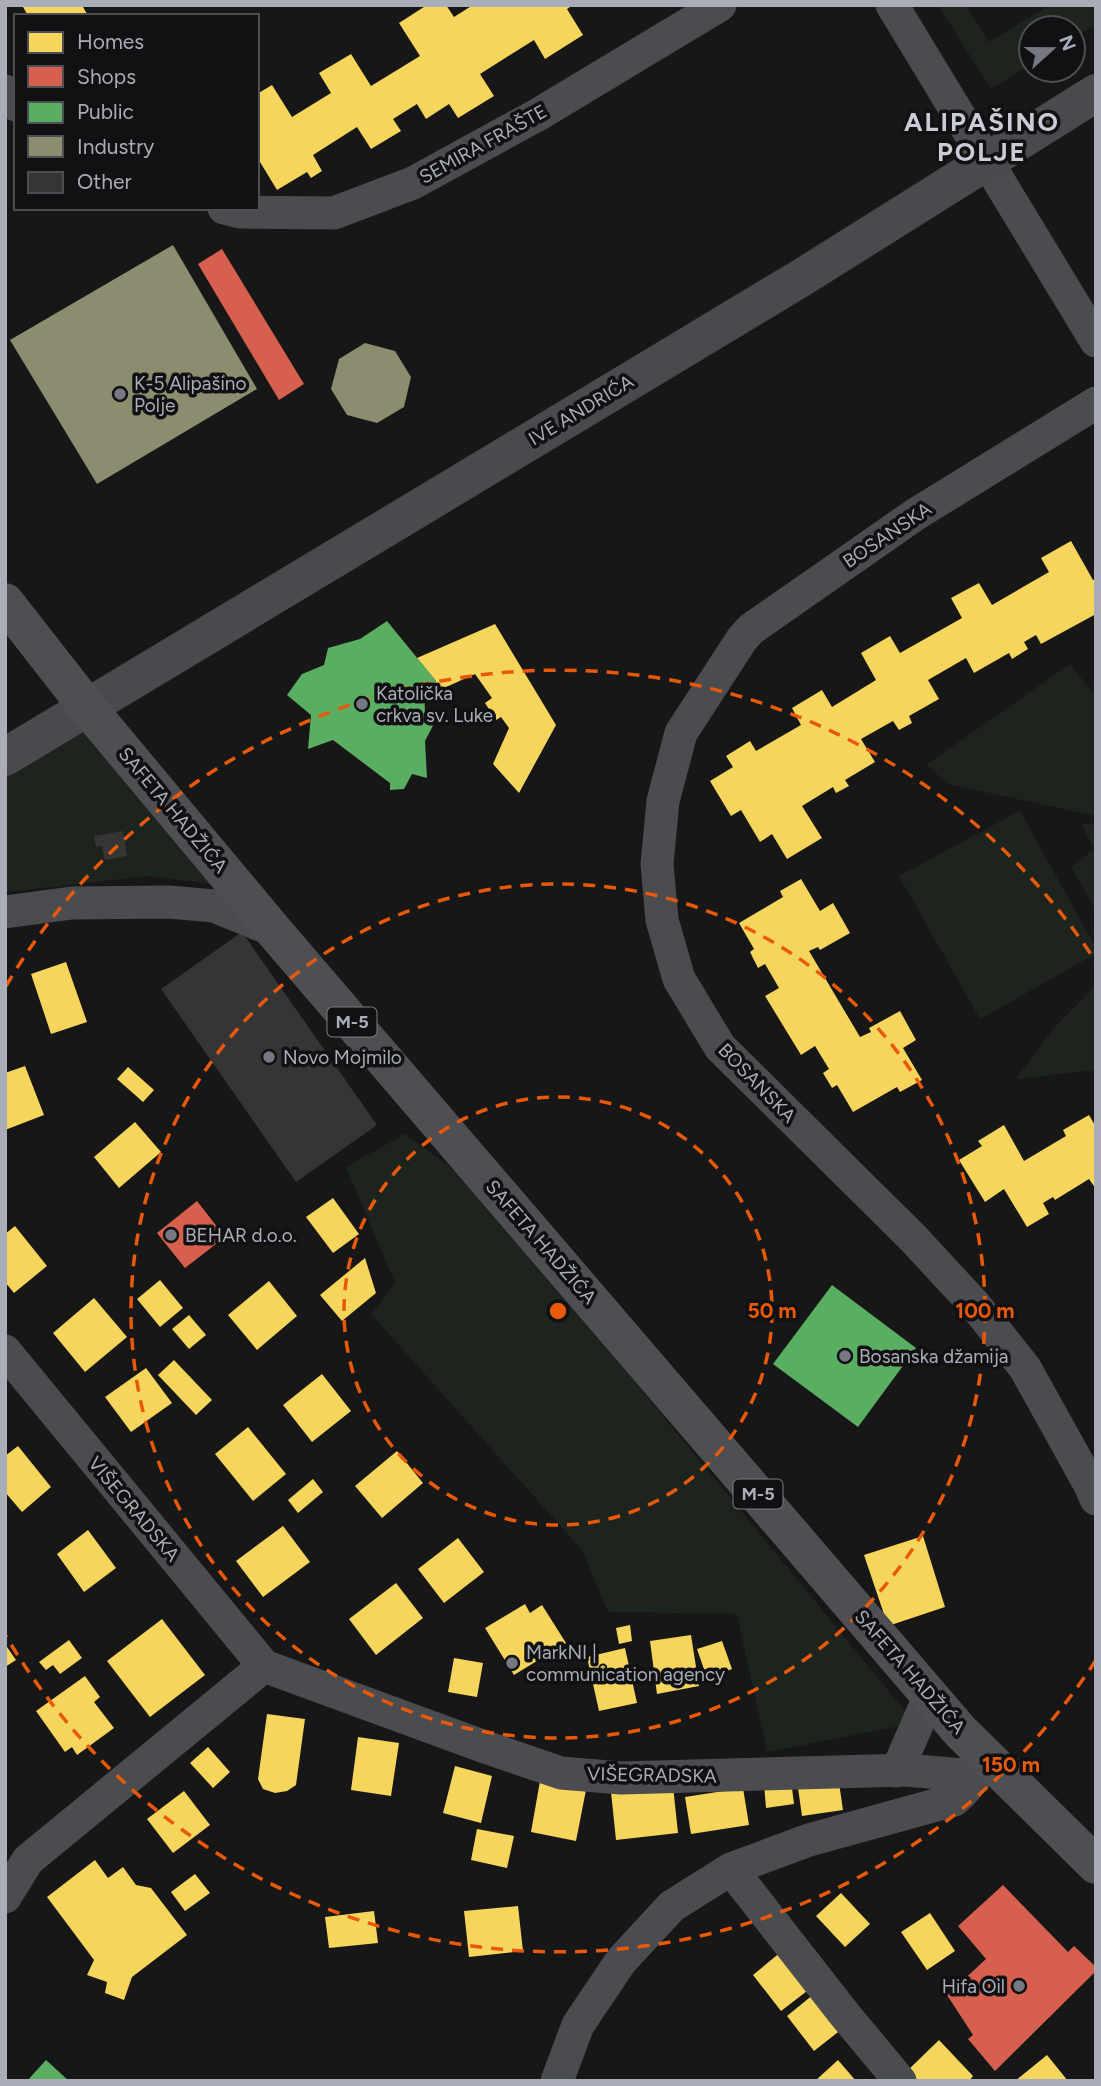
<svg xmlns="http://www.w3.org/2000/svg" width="1101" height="2086" font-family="Figtree,sans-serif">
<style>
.green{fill:#1d241e}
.homes{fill:#f6d55c}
.shops{fill:#d6604d}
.public{fill:#5aae61}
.industry{fill:#8c8c6e}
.building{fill:#353536}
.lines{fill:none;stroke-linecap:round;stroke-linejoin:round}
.street{stroke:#4b4c50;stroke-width:33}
.secondary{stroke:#4a4a4e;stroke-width:38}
.primary{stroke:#4d4f52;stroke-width:38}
.ring{fill:none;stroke:#e8590c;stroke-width:3.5;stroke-dasharray:12 9}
.poi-dot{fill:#757880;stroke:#111113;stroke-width:2.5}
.labels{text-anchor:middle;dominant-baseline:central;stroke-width:7;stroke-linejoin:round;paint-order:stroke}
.shield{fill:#111113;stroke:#7b7e86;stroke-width:2}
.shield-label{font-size:18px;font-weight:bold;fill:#a8adb8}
.street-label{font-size:19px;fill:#a8adb8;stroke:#111113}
.poi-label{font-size:19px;fill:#a8adb8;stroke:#111113;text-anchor:start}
.district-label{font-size:26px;font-weight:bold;letter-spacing:2px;fill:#c9ccd4;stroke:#111113}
.centre{fill:#e8590c;stroke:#111113;stroke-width:3.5}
.ring-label{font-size:21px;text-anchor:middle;font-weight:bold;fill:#e8590c;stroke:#111113;stroke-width:7;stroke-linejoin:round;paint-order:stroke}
</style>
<rect width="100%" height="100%" fill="#171717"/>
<path class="green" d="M 938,5 L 966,5 L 989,42 L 1050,5 L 1096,5 L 1096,24 L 1073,38 L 1073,28 L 1031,28 L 1031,64 L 991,89 Z
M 1070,664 L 1096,697 L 1096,816 L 948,784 L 926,765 Z
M 84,726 L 211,884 L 149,876 L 5,892 L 5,771 Z
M 1020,811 L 1096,948 L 1096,954 L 980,1019 L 899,876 Z
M 1081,823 L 1096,825 L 1096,911 L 1071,867 L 1094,849 Z
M 1096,985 L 1096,1070 L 1016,1079 L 1052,1030 Z
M 405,1134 L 473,1184 L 915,1723 L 767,1752 L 737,1614 L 608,1612 L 582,1550 L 371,1314 L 395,1283 L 346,1167 Z"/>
<path class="homes" d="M 22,5 L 82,5 L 88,16 L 28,16 Z
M 427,5 L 446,5 L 454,17 L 473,5 L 573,5 L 567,9 L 583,35 L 545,59 L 534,40 L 480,74 L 494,96 L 458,118 L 449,104 L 426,119 L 417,104 L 393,119 L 401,131 L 371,149 L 357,127 L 313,155 L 322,171 L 311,178 L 307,172 L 277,190 L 257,157 L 257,94 L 272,85 L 292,117 L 331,93 L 319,73 L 351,54 L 371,86 L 420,56 L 399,23 Z
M 1071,541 L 1093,580 L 1096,579 L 1096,614 L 1041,644 L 1036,635 L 1024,642 L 1028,649 L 1012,659 L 1009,653 L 974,673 L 966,658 L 928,680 L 939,699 L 909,716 L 912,723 L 899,730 L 893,721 L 861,739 L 875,762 L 845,780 L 849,786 L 836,793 L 833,787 L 802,806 L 822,838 L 787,859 L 772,834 L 760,842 L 741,810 L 731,816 L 710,781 L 733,767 L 726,756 L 750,741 L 756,751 L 801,725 L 792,708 L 822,690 L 832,707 L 876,680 L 861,653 L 890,636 L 900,653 L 962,618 L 951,598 L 979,583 L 992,605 L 1049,572 L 1041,558 Z
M 495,624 L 556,725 L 519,793 L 493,764 L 509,728 L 501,717 L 496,720 L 485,703 L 492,698 L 475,674 L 424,697 L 424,689 L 436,681 L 417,658 Z
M 801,879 L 820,911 L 833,903 L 850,933 L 820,950 L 818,947 L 809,951 L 860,1037 L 871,1032 L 869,1028 L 900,1011 L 916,1040 L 903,1048 L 922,1080 L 900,1092 L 897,1087 L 853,1112 L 837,1085 L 832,1088 L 823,1073 L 829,1069 L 815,1046 L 801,1055 L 765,996 L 779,988 L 765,964 L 758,968 L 750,952 L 754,949 L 739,923 L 783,897 L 780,891 Z
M 66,962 L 87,1022 L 51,1034 L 31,974 Z
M 25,1066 L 44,1115 L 5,1130 L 5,1073 Z
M 128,1067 L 154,1090 L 143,1102 L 117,1079 Z
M 1089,1115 L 1096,1127 L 1096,1189 L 1089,1179 L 1055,1200 L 1053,1197 L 1043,1203 L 1049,1214 L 1027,1227 L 1004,1189 L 985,1202 L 959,1160 L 982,1146 L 978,1141 L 1004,1125 L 1024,1161 L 1066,1136 L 1063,1130 Z
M 135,1122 L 161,1152 L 119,1188 L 94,1157 Z
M 333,1198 L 359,1234 L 333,1253 L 306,1217 Z
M 15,1226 L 47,1266 L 14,1293 L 5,1282 L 5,1234 Z
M 365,1258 L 376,1293 L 342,1321 L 320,1295 Z
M 160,1280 L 183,1308 L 160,1327 L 137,1299 Z
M 269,1281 L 297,1316 L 257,1350 L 228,1315 Z
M 94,1298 L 127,1337 L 85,1372 L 53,1333 Z
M 189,1315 L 206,1335 L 189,1349 L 172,1329 Z
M 174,1360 L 212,1400 L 196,1415 L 158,1375 Z
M 146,1368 L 172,1403 L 131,1432 L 105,1397 Z
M 322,1374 L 351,1411 L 312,1442 L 283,1405 Z
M 248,1427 L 286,1474 L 253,1501 L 215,1454 Z
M 18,1446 L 51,1487 L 22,1512 L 5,1492 L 5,1456 Z
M 397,1451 L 423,1483 L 382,1518 L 355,1486 Z
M 313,1479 L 323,1492 L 298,1513 L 288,1500 Z
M 283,1526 L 310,1562 L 263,1597 L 236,1561 Z
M 88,1530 L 116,1568 L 84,1592 L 57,1554 Z
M 923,1536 L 945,1607 L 888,1626 L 864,1555 Z
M 458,1538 L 484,1572 L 444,1603 L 418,1569 Z
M 396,1583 L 423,1618 L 376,1655 L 349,1619 Z
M 525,1604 L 530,1613 L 542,1605 L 566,1643 L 514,1675 L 485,1628 Z
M 162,1619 L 205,1675 L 150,1717 L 107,1661 Z
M 630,1625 L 632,1641 L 619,1644 L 616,1628 Z
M 691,1635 L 699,1686 L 657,1694 L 650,1641 Z
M 69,1640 L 82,1658 L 60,1674 L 53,1665 L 46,1670 L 39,1662 Z
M 722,1641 L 732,1669 L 707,1678 L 697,1649 Z
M 5,1644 L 16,1660 L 5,1667 Z
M 625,1648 L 637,1703 L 599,1711 L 587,1657 Z
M 454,1658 L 483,1663 L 477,1697 L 448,1692 Z
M 85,1676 L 100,1697 L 94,1702 L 114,1728 L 77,1755 L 72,1747 L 65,1752 L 36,1711 Z
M 267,1714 L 305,1719 L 296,1785 L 287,1791 L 275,1793 L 263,1789 L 258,1779 Z
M 358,1737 L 399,1743 L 391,1796 L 351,1790 Z
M 208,1747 L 230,1772 L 213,1788 L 190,1763 Z
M 455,1766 L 492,1776 L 481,1823 L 443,1813 Z
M 838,1776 L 843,1810 L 802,1816 L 797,1781 Z
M 791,1780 L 794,1804 L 766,1808 L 764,1784 Z
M 540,1781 L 586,1790 L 576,1841 L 531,1832 Z
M 673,1786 L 678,1833 L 616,1840 L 611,1792 Z
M 743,1788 L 749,1825 L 691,1834 L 685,1797 Z
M 184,1791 L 210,1825 L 173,1853 L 147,1819 Z
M 477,1829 L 514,1836 L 507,1868 L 471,1860 Z
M 95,1860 L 108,1878 L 123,1867 L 136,1885 L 151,1888 L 187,1935 L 132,1977 L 124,2000 L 105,1993 L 107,1982 L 87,1975 L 94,1960 L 47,1897 Z
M 195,1874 L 210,1893 L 185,1911 L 171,1892 Z
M 841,1893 L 870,1924 L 845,1947 L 816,1916 Z
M 518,1906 L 523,1951 L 469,1957 L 464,1911 Z
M 374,1911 L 378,1943 L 329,1948 L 325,1917 Z
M 930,1913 L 955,1951 L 927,1970 L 901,1932 Z
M 782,1951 L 811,1988 L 781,2011 L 753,1975 Z
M 814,1994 L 842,2029 L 814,2051 L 787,2016 Z
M 939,2040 L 973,2076 L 969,2081 L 910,2081 L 904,2074 Z
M 1047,2055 L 1068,2081 L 1015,2081 Z
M 838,2060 L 856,2081 L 815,2081 Z"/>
<path class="shops" d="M 222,249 L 304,384 L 279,400 L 198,264 Z
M 197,1201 L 225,1237 L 185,1268 L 157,1233 Z
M 1003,1885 L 1068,1952 L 1074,1946 L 1096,1967 L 1096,1971 L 995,2071 L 968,2039 L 973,2035 L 947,1995 L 986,1959 L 958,1926 Z"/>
<path class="public" d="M 387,621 L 436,681 L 424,689 L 425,713 L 440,712 L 425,741 L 427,778 L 412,774 L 404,789 L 390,790 L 390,783 L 333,740 L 308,749 L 311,715 L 287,695 L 302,674 L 324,665 L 328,648 L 360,639 Z
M 832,1285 L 916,1348 L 858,1427 L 773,1364 Z
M 46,2060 L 69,2081 L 27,2081 Z"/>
<path class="industry" d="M 173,245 L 257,389 L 97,484 L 10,340 Z
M 365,343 L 395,351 L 411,377 L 404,407 L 377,423 L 347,415 L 331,389 L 339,359 Z"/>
<path class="building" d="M 123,831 L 127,856 L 105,860 L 102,846 L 96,847 L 94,836 Z
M 242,932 L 377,1125 L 296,1182 L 161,989 Z"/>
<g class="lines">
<path class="street" d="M 892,5 L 1096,341
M 5,91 L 16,105
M 224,208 L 240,212 L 334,213 L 413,183 L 539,114 L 720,5
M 1096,403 L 916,514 L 751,629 L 742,639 L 681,733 L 663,801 L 657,864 L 662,920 L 679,979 L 720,1047 L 913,1238 L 975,1305 L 1025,1368 L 1090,1485 L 1096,1499
M 5,912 L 72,903 L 169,902 L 214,906 L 273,930
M 5,1351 L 264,1666 L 485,1747 L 561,1773 L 621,1778 L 906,1770 L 974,1776
M 897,1771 L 930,1695
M 731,1869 L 845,2015 L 900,2081
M 5,1897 L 28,1860 L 264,1666
M 557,2081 L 578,2025 L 621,1961 L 672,1906 L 731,1869 L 809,1840 L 954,1800 C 968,1790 973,1776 987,1765"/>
<path class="secondary" d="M 5,757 L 801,278 L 1096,93"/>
<path class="primary" d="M 5,602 L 87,707 L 273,930 L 960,1731 L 1096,1865"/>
</g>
<g class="ring">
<circle cx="558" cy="1311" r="214"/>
<circle cx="558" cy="1311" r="427"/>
<path d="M1096 1660A641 641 0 0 1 6 1636M6 986A641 641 0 0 1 1096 962"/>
</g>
<g class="poi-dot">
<circle cx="120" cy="394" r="7"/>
<circle cx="362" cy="704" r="7"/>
<circle cx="269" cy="1057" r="7"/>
<circle cx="171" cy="1235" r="7"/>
<circle cx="845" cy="1356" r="7"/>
<circle cx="512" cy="1663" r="7"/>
<circle cx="1019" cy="1986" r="7"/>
</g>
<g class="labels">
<g class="shield">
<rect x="327.5" y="1007.5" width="49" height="29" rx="5"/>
<rect x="733.5" y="1479.5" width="49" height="29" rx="5"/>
</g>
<g class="shield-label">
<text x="352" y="1022">M-5</text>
<text x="758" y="1494">M-5</text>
</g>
<g class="street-label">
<text transform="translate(483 144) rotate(-29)">SEMIRA FRAŠTE</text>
<text transform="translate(581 410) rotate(-31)">IVE ANDRIĆA</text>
<text transform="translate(887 535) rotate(-34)">BOSANSKA</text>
<text transform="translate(173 810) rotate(50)">SAFETA HADŽIĆA</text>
<text transform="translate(757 1083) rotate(46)">BOSANSKA</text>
<text transform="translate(541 1242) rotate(49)">SAFETA HADŽIĆA</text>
<text transform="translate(134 1509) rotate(50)">VIŠEGRADSKA</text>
<text transform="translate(910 1672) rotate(49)">SAFETA HADŽIĆA</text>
<text transform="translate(652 1775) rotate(1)">VIŠEGRADSKA</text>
</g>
<g class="poi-label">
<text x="134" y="383">K-5 Alipašino<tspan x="134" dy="22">Polje</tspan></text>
<text x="376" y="693">Katolička<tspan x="376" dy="22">crkva sv. Luke</tspan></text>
<text x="283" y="1057">Novo Mojmilo</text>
<text x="185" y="1235">BEHAR d.o.o.</text>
<text x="859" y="1356">Bosanska džamija</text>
<text x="526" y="1652">MarkNI |<tspan x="526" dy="22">communication agency</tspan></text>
<text x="1005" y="1986" text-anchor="end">Hifa Oil</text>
</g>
<g class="district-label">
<text x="982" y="122">ALIPAŠINO<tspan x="982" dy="30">POLJE</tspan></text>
</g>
</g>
<circle cx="558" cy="1311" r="10" class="centre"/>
<g class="ring-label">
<text x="772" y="1318">50 m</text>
<text x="985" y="1318">100 m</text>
<text x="1011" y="1772">150 m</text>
</g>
<rect width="1101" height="2086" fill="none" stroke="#a8adb8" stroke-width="14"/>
<rect x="14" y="14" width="245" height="196" fill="#111113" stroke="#4d4f55" stroke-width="2"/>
<rect x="28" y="32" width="35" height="21" fill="#f6d55c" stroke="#4d4f55" stroke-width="2"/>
<text x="77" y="49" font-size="21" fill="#a8adb8">Homes</text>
<rect x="28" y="66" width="35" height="21" fill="#d6604d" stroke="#4d4f55" stroke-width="2"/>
<text x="77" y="84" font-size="21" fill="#a8adb8">Shops</text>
<rect x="28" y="102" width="35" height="21" fill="#5aae61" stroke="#4d4f55" stroke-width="2"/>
<text x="77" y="119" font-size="21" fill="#a8adb8">Public</text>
<rect x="28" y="136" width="35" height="21" fill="#8c8c6e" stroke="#4d4f55" stroke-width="2"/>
<text x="77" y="154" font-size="21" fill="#a8adb8">Industry</text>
<rect x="28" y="172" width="35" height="21" fill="#353536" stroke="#4d4f55" stroke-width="2"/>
<text x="77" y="189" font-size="21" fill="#a8adb8">Other</text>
<g transform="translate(1052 49) rotate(69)"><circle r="33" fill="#111113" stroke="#4d4f55" stroke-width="2"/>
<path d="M0-5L12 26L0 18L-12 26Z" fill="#757880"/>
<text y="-10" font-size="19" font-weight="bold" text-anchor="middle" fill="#a8adb8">N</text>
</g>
</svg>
